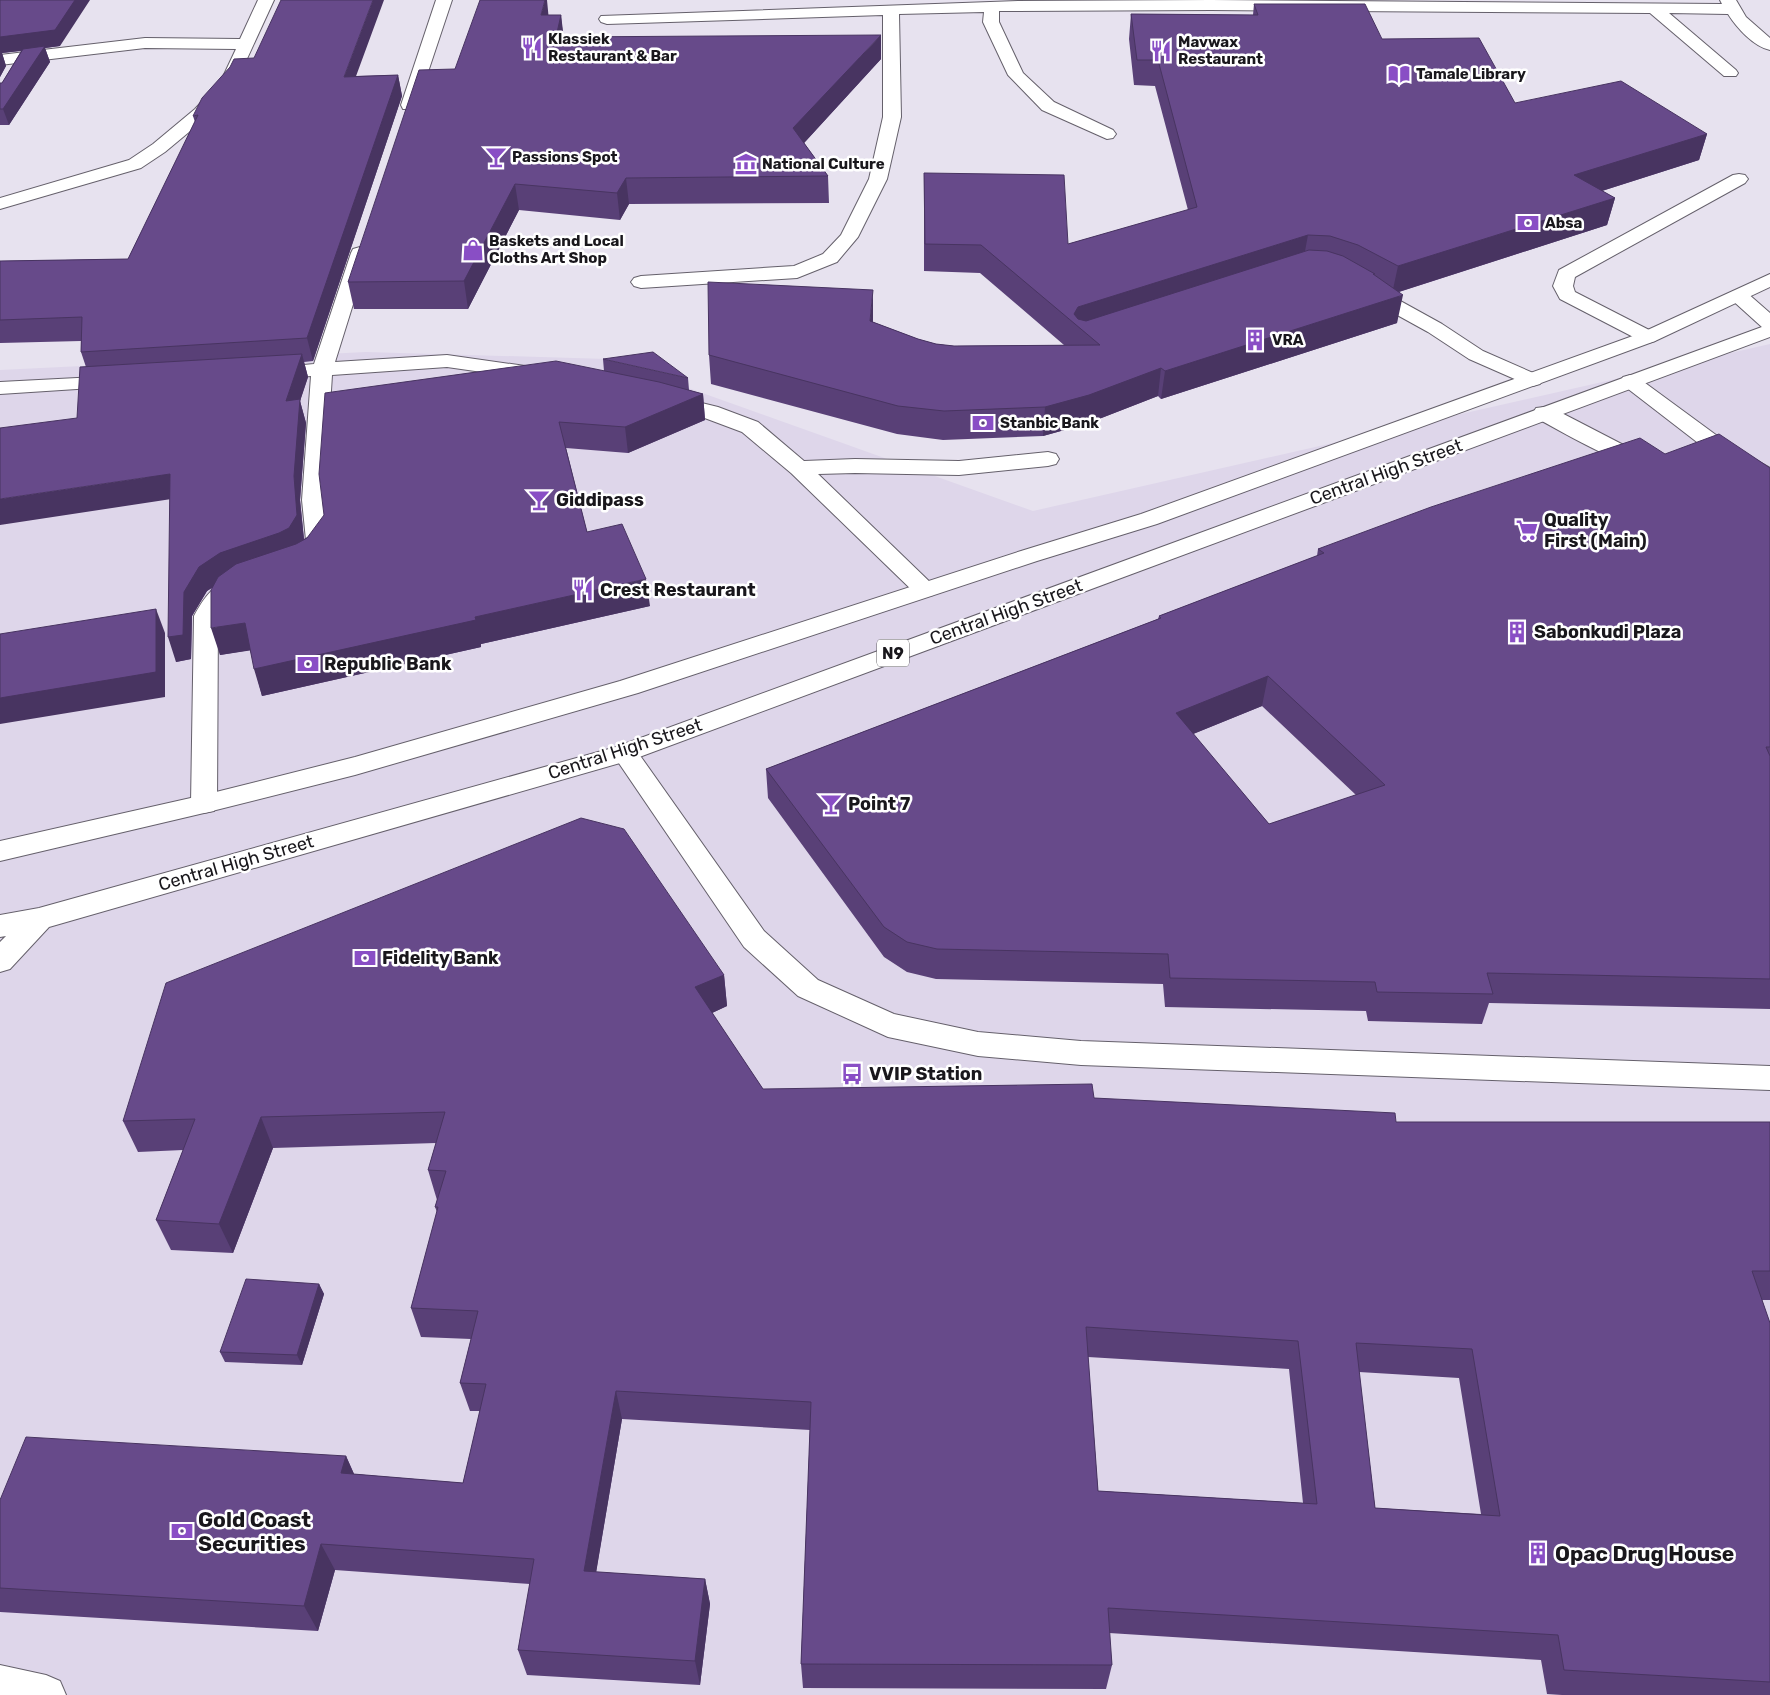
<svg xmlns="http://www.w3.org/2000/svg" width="1770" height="1695" font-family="Rubik,sans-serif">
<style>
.built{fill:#ded6ea}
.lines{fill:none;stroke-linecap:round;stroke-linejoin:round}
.minor-casing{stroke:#65606b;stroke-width:2}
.major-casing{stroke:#65606b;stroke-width:2}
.highway-casing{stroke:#65606b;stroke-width:2}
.minor{fill:#fff;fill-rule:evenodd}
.major{fill:#fff;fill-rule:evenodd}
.highway{fill:#fff;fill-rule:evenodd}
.wall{fill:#594077;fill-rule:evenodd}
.shaded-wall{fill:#483461}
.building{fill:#674a8a;stroke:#483461;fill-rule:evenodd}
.labels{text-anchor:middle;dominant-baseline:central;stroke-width:5;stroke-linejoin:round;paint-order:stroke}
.far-poi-label{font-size:15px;font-weight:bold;fill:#19171c;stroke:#fff;text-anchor:start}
.shield{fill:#fff;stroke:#5e5d60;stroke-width:1}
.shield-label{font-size:16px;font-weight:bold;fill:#19171c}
.street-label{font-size:18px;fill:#19171c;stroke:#fff}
.poi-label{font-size:18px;font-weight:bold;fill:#19171c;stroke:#fff;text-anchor:start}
.near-poi-label{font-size:21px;font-weight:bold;fill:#19171c;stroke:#fff;text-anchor:start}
</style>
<rect width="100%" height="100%" fill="#e7e2ef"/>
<path class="built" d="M 1770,344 L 1770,1695 L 0,1695 L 0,370 L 366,352 L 607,359 L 1033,511 Z"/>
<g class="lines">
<g class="minor-casing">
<path id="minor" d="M 258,0 L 274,0 L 234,87 L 207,117 L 165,152 L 141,168 L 0,209 L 0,198 L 129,160 L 153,144 L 195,109 L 221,81 L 236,49 L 145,48 L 0,65 L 0,55 L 145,38 L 240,39 Z
M 436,0 L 452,0 L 417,105 L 415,109 L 403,109 L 401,105 Z
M 1211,0 L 1722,4 L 1720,0 L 1736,0 L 1746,17 L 1770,38 L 1770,50 C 1753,46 1737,28 1728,14 L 1669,13 L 1736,70 L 1738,73 L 1736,76 L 1724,76 L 1650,13 L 1211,10 L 999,11 L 999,22 L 1023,73 L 1054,102 L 1113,130 L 1116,134 L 1113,138 L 1107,139 L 1042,110 L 1008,75 L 983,22 L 984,12 L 899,14 L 901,117 L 887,179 L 858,237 L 837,262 L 797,278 L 641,288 L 634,286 L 631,282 L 634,278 L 641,276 L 794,266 L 823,254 L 841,235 L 869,179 L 883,117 L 883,15 L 607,24 L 601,22 L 599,19 L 601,16 L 1018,1 Z
M 1739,174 L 1745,175 L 1748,179 L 1745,183 L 1575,277 L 1573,286 L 1575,292 L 1655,333 L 1658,337 L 1655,341 L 1648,343 L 1641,341 L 1560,299 L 1553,286 L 1559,270 L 1733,175 Z
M 360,247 L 367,249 L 369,253 L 335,362 L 447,355 L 539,368 L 546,370 L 549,374 L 546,378 L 539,380 L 447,367 L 332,375 L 324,500 L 330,540 L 312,564 L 304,566 L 296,564 L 292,559 L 306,540 L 302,500 L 311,376 L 269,379 L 262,377 L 259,373 L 262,369 L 314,364 L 351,253 L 353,249 Z
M 1368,285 L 1375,287 L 1442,324 L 1483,351 L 1540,376 L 1543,380 L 1540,384 L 1533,386 L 1526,384 L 1469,359 L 1428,332 L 1361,295 L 1358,291 L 1361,287 Z
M 1739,290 L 1746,292 L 1770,313 L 1770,330 L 1763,328 L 1732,300 L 1729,296 L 1732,292 Z
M 1630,375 L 1637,377 L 1731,446 L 1770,468 L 1770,484 L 1762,482 L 1715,456 L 1623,385 L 1620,381 L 1623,377 Z
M 116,376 L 123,378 L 126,382 L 123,386 L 0,394 L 0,382 Z
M 669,395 L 718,407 L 758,422 L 804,461 L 855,459 L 959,461 L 1048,452 L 1056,454 L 1059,459 L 1056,464 L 1048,466 L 959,475 L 855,473 L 818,474 L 933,585 L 937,590 L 933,595 L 925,597 L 917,595 L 791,473 L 742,432 L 702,417 L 662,405 L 658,401 L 662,397 Z
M 1544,407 L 1552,408 L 1637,452 L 1653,456 L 1656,461 L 1653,466 C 1627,472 1562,431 1536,418 L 1533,413 L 1536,408 Z
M 238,577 L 246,579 L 250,584 L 246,589 L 225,603 L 218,616 L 217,804 L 214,811 L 204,813 L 194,811 L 191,804 L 194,616 C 205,596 214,583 238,577 Z
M 625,744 L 634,747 L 764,931 L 818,980 L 894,1014 L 978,1032 L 1081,1041 L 1770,1066 L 1770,1090 L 1081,1065 L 978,1056 L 888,1037 L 798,996 L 744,947 L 612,753 L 616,747 Z"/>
</g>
<g class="major-casing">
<path id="major" d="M 0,1665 L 46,1675 L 60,1681 L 66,1695 L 0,1695 Z"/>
</g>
<g class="highway-casing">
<path id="highway" d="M 1770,274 L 1770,287 L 1655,341 L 1157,524 L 1037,561 L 638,693 L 355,775 L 204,813 L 0,861 L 0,841 L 204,795 L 355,757 L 620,681 L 1021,551 L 1141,514 L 1641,333 Z
M 1770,324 L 1770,337 L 634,759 L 49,927 L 10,969 L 0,972 L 0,942 L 6,936 L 0,937 L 0,915 L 39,908 L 616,747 Z"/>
</g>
<use href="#minor" class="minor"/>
<use href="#major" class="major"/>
<use href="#highway" class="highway"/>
</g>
<path class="wall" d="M 0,0 L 60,46 L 45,48 L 50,62 L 9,125 L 0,125 L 0,83 L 2,83 L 21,51 L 2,53 L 6,66 L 0,77 Z
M 1254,4 L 1382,39 L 1515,103 L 1707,134 L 1699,160 L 1602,191 L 1615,198 L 1607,225 L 1399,292 L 1397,323 L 1161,399 L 1158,396 L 1086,424 L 1043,436 L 943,440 L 897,434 L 711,384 L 709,355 L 873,318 L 873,322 L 918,339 L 936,344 L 954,346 L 1064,345 L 980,273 L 924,271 L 924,173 L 1068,244 L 1188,210 L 1155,86 L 1134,85 L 1129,39 L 1131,14 L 1253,15 Z
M 549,15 L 561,15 L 563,37 L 881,59 L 804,143 L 828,176 L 829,203 L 629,204 L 620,220 L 519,210 L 468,309 L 354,309 L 348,282 L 455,69 Z
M 398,75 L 402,96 L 313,361 L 304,362 L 308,377 L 300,401 L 306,423 L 300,500 L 304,539 L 604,371 L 603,359 L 688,378 L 689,390 L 703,394 L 705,420 L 628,453 L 566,448 L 587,532 L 650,606 L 481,644 L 481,647 L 262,696 L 250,650 L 220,655 L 212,588 L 207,591 L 192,616 L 191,659 L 176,662 L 170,499 L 77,418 L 86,367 L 81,352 L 81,341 L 0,343 L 0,261 L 128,259 L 195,122 L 193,116 L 356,76 Z
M 1665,454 L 1770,468 L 1770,1009 L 1489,1003 L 1482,1024 L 1368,1021 L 1366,1011 L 1165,1007 L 1163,984 L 936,979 L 907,972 L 884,957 L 768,798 L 766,769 L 1158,619 L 1159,616 L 1317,556 L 1318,549 ZM 1262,706 L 1356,795 L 1269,824 L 1193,734 Z
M 724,975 L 727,1006 L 712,1013 L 763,1089 L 1094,1098 L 1396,1122 L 1770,1122 L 1770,1300 L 1762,1300 L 1770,1323 L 1770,1695 L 1562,1695 L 1547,1694 L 1541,1660 L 1109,1633 L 1112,1665 L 1106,1689 L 803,1688 L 801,1664 L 810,1430 L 622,1419 L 596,1572 L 705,1579 L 710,1604 L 700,1685 L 527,1675 L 518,1650 L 530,1584 L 335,1570 L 318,1631 L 0,1612 L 0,1500 L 346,1456 L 354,1474 L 463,1483 L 480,1411 L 470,1411 L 460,1383 L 471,1339 L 421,1337 L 411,1308 L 437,1212 L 435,1207 L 437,1200 L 428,1170 L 436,1143 L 273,1148 L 233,1253 L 171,1250 L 156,1220 L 183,1150 L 138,1152 L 123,1121 ZM 1088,1357 L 1289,1369 L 1303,1503 L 1098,1491 ZM 1359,1372 L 1459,1378 L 1481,1514 L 1375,1508 Z
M 319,1284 L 324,1294 L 302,1365 L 225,1362 L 220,1352 Z"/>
<path class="shaded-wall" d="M 75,0 L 90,0 L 60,46 L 45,48 L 50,62 L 9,125 L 3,109 L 43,48 L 2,53 L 6,66 L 0,77 L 0,37 Z
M 373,0 L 384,0 L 348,98 L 344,77 Z
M 545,0 L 547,0 L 549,21 L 541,15 Z
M 561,15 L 564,39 L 556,37 Z
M 881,35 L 881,59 L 794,154 L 793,128 Z
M 398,75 L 402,96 L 313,361 L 307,338 Z
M 1707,134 L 1699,160 L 1567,202 L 1574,175 Z
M 626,178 L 629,204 L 620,220 L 617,193 Z
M 515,184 L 519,210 L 468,309 L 464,281 Z
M 1615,198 L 1607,225 L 1392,294 L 1398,266 Z
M 1308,235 L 1303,262 L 1084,332 L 1074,314 L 1078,307 Z
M 873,290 L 873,318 L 870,349 L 870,321 Z
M 1403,295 L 1397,323 L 1161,399 L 1165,371 Z
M 302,354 L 308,377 L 300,401 L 306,423 L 300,500 L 304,540 L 296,552 L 227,577 L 207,591 L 192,616 L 191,659 L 176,662 L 168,637 L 184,592 L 286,401 Z
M 1161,368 L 1158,396 L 1086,424 L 1043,436 L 1045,407 Z
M 703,394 L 705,420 L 628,453 L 625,427 Z
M 170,474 L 178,498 L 0,525 L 0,499 Z
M 646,579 L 650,606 L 481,644 L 481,647 L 262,696 L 254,669 L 475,617 Z
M 156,609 L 165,633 L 165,697 L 0,724 L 0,698 Z
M 245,623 L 253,650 L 220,655 L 211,628 Z
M 1268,676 L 1262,706 L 1171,743 L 1176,713 Z
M 724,975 L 727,1006 L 699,1019 L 695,987 Z
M 261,1117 L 273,1148 L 233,1253 L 219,1224 Z
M 319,1284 L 324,1294 L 302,1365 L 297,1355 Z
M 616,1391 L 622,1419 L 592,1597 L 584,1571 Z
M 346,1456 L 358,1483 L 341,1473 Z
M 321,1544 L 335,1570 L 318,1631 L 304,1606 Z
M 705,1579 L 710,1604 L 700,1685 L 695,1661 Z"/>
<path class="building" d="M 0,0 L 75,0 L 55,30 L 0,37 Z
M 281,0 L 373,0 L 344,77 L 398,75 L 307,338 L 81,352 L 82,317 L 0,320 L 0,261 L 128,259 L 198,115 L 193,116 L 202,98 L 230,67 L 234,59 L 254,58 Z
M 480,0 L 545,0 L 541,15 L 561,15 L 556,37 L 881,35 L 793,128 L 828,176 L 626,178 L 617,193 L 515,184 L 464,281 L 348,282 L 419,70 L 455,69 Z
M 1254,4 L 1365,4 L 1382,39 L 1479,38 L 1515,103 L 1621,81 L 1707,134 L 1574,175 L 1615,198 L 1398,266 L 1358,245 L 1330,236 L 1308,235 L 1078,307 L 1074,314 L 1078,319 L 1086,321 L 1309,250 L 1327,251 L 1343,256 L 1375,274 L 1373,274 L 1403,295 L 1165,371 L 1161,368 L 1089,395 L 1045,407 L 944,411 L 898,406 L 709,355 L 708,282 L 873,290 L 870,321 L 918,339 L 936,344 L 954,346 L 1100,345 L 981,245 L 925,244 L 924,173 L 1064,175 L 1068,244 L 1197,207 L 1158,60 L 1137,60 L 1131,14 L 1258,15 Z
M 45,46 L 3,109 L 0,109 L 0,83 L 2,83 L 23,49 Z
M 653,352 L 688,378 L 603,359 Z
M 302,354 L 286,401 L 300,399 L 294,476 L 297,515 L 289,528 L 279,533 L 220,553 L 199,567 L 184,592 L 183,635 L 168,637 L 170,474 L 0,499 L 0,428 L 77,418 L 80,367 Z
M 556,361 L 659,382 L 703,394 L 625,427 L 559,422 L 587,532 L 622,524 L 646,579 L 475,617 L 476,620 L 254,669 L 245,623 L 211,628 L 211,590 L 218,577 L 236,564 L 296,544 L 307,538 L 324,515 L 319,474 L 325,393 Z
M 1719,434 L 1770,468 L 1770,747 L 1766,747 L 1770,756 L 1770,979 L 1487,973 L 1493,994 L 1377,992 L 1375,982 L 1170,978 L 1168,954 L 937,949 L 907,942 L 884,927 L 766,769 L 1161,618 L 1159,616 L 1324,553 L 1318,549 L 1431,507 L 1640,438 L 1665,454 ZM 1268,676 L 1385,785 L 1269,824 L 1176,713 Z
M 156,609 L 156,672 L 0,698 L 0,634 Z
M 581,818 L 624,829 L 724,975 L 695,987 L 763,1089 L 1092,1084 L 1094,1098 L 1395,1113 L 1396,1122 L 1770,1122 L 1770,1271 L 1752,1271 L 1770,1323 L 1770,1682 L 1564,1670 L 1558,1635 L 1108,1608 L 1112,1665 L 801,1664 L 811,1402 L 616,1391 L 584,1571 L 705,1579 L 695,1661 L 518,1650 L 534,1559 L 321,1544 L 304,1606 L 0,1588 L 0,1500 L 26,1437 L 346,1456 L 341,1473 L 463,1483 L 486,1384 L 460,1383 L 478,1311 L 411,1308 L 438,1207 L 435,1207 L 446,1171 L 428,1170 L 445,1112 L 261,1117 L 219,1224 L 156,1220 L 195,1119 L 123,1121 L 166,983 ZM 1086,1327 L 1298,1341 L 1317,1504 L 1098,1491 ZM 1356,1343 L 1472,1349 L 1500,1516 L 1375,1508 Z
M 246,1279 L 319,1284 L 297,1355 L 220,1352 Z"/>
<defs>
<g id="restaurant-bare" transform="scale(1.725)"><path d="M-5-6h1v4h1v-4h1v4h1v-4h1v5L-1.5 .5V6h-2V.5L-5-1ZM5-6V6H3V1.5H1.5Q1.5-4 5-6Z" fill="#894ec5" stroke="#fff" stroke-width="2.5" paint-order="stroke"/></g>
<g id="library-bare" transform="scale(1.725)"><path d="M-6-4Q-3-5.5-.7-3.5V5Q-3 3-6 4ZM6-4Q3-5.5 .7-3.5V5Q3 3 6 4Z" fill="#894ec5" stroke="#fff" stroke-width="2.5" paint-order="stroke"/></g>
<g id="bar-bare" transform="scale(1.725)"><path d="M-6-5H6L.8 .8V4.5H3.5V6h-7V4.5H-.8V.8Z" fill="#894ec5" stroke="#fff" stroke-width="2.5" paint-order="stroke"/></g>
<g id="museum-bare" transform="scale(1.725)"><path d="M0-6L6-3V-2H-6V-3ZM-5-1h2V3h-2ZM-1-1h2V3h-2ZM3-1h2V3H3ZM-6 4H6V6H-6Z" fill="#894ec5" stroke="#fff" stroke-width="2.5" paint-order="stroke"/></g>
<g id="bank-bare" transform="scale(1.725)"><path d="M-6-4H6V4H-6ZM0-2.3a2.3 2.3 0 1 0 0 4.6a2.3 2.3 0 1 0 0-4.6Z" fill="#894ec5" stroke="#fff" stroke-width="2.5" paint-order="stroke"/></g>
<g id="shop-bare" transform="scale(1.725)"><path d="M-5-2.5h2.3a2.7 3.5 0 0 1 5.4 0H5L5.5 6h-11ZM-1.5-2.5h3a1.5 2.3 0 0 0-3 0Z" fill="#894ec5" stroke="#fff" stroke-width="2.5" paint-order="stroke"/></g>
<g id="building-bare" transform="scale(1.725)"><path d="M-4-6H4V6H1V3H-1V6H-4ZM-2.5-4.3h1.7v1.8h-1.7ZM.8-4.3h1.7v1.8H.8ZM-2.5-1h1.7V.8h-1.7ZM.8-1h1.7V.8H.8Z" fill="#894ec5" stroke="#fff" stroke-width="2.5" paint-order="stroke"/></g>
<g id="supermarket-bare" transform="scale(1.725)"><path d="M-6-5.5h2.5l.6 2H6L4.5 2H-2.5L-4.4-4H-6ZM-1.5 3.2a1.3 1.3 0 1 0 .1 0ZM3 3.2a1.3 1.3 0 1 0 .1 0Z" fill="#894ec5" stroke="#fff" stroke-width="2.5" paint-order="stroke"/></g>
<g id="bus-bare" transform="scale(1.725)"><path d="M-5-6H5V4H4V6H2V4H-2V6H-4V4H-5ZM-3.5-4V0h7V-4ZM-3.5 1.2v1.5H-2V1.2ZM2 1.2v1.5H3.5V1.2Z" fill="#894ec5" stroke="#fff" stroke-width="2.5" paint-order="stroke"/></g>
</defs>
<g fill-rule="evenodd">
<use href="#restaurant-bare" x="532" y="48"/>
<use href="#restaurant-bare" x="1161" y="51"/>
<use href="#library-bare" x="1399" y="74"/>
<use href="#bar-bare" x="496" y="157"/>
<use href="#museum-bare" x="746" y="164"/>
<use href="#bank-bare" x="1528" y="223"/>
<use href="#shop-bare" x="473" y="250"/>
<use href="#building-bare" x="1255" y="340"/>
<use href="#bank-bare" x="983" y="423"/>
<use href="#bar-bare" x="539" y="500"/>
<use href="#supermarket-bare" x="1527" y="530"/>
<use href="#restaurant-bare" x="583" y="590"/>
<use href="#building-bare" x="1517" y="632"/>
<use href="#bank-bare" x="308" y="664"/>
<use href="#bar-bare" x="831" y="804"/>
<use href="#bank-bare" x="365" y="958"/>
<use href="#bus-bare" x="852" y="1074"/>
<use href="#bank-bare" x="182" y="1531"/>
<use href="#building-bare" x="1538" y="1553"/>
</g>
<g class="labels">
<g class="far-poi-label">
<text x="548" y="39">Klassiek<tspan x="548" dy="17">Restaurant &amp; Bar</tspan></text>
<text x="1178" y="42">Mavwax<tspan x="1178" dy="17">Restaurant</tspan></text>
<text x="1416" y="74">Tamale Library</text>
<text x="512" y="157">Passions Spot</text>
<text x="762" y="164">National Culture</text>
<text x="1545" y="223">Absa</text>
<text x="489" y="241">Baskets and Local<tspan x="489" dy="17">Cloths Art Shop</tspan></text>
<text x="1272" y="340">VRA</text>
<text x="1000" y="423">Stanbic Bank</text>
</g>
<rect class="shield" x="877" y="639.5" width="32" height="27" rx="4"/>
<g class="shield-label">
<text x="893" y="653">N9</text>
</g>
<g class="street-label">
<text transform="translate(1386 472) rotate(-20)">Central High Street</text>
<text transform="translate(1006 612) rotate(-20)">Central High Street</text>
<text transform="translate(625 749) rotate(-18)">Central High Street</text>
<text transform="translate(236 863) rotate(-16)">Central High Street</text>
</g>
<g class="poi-label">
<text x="556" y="500">Giddipass</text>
<text x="1544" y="520">Quality<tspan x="1544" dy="21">First (Main)</tspan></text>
<text x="600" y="590">Crest Restaurant</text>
<text x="1534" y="632">Sabonkudi Plaza</text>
<text x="324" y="664">Republic Bank</text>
<text x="848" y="804">Point 7</text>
<text x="382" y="958">Fidelity Bank</text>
<text x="869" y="1074">VVIP Station</text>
</g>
<g class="near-poi-label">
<text x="198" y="1519">Gold Coast<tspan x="198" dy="24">Securities</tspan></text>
<text x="1555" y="1553">Opac Drug House</text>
</g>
</g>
</svg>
